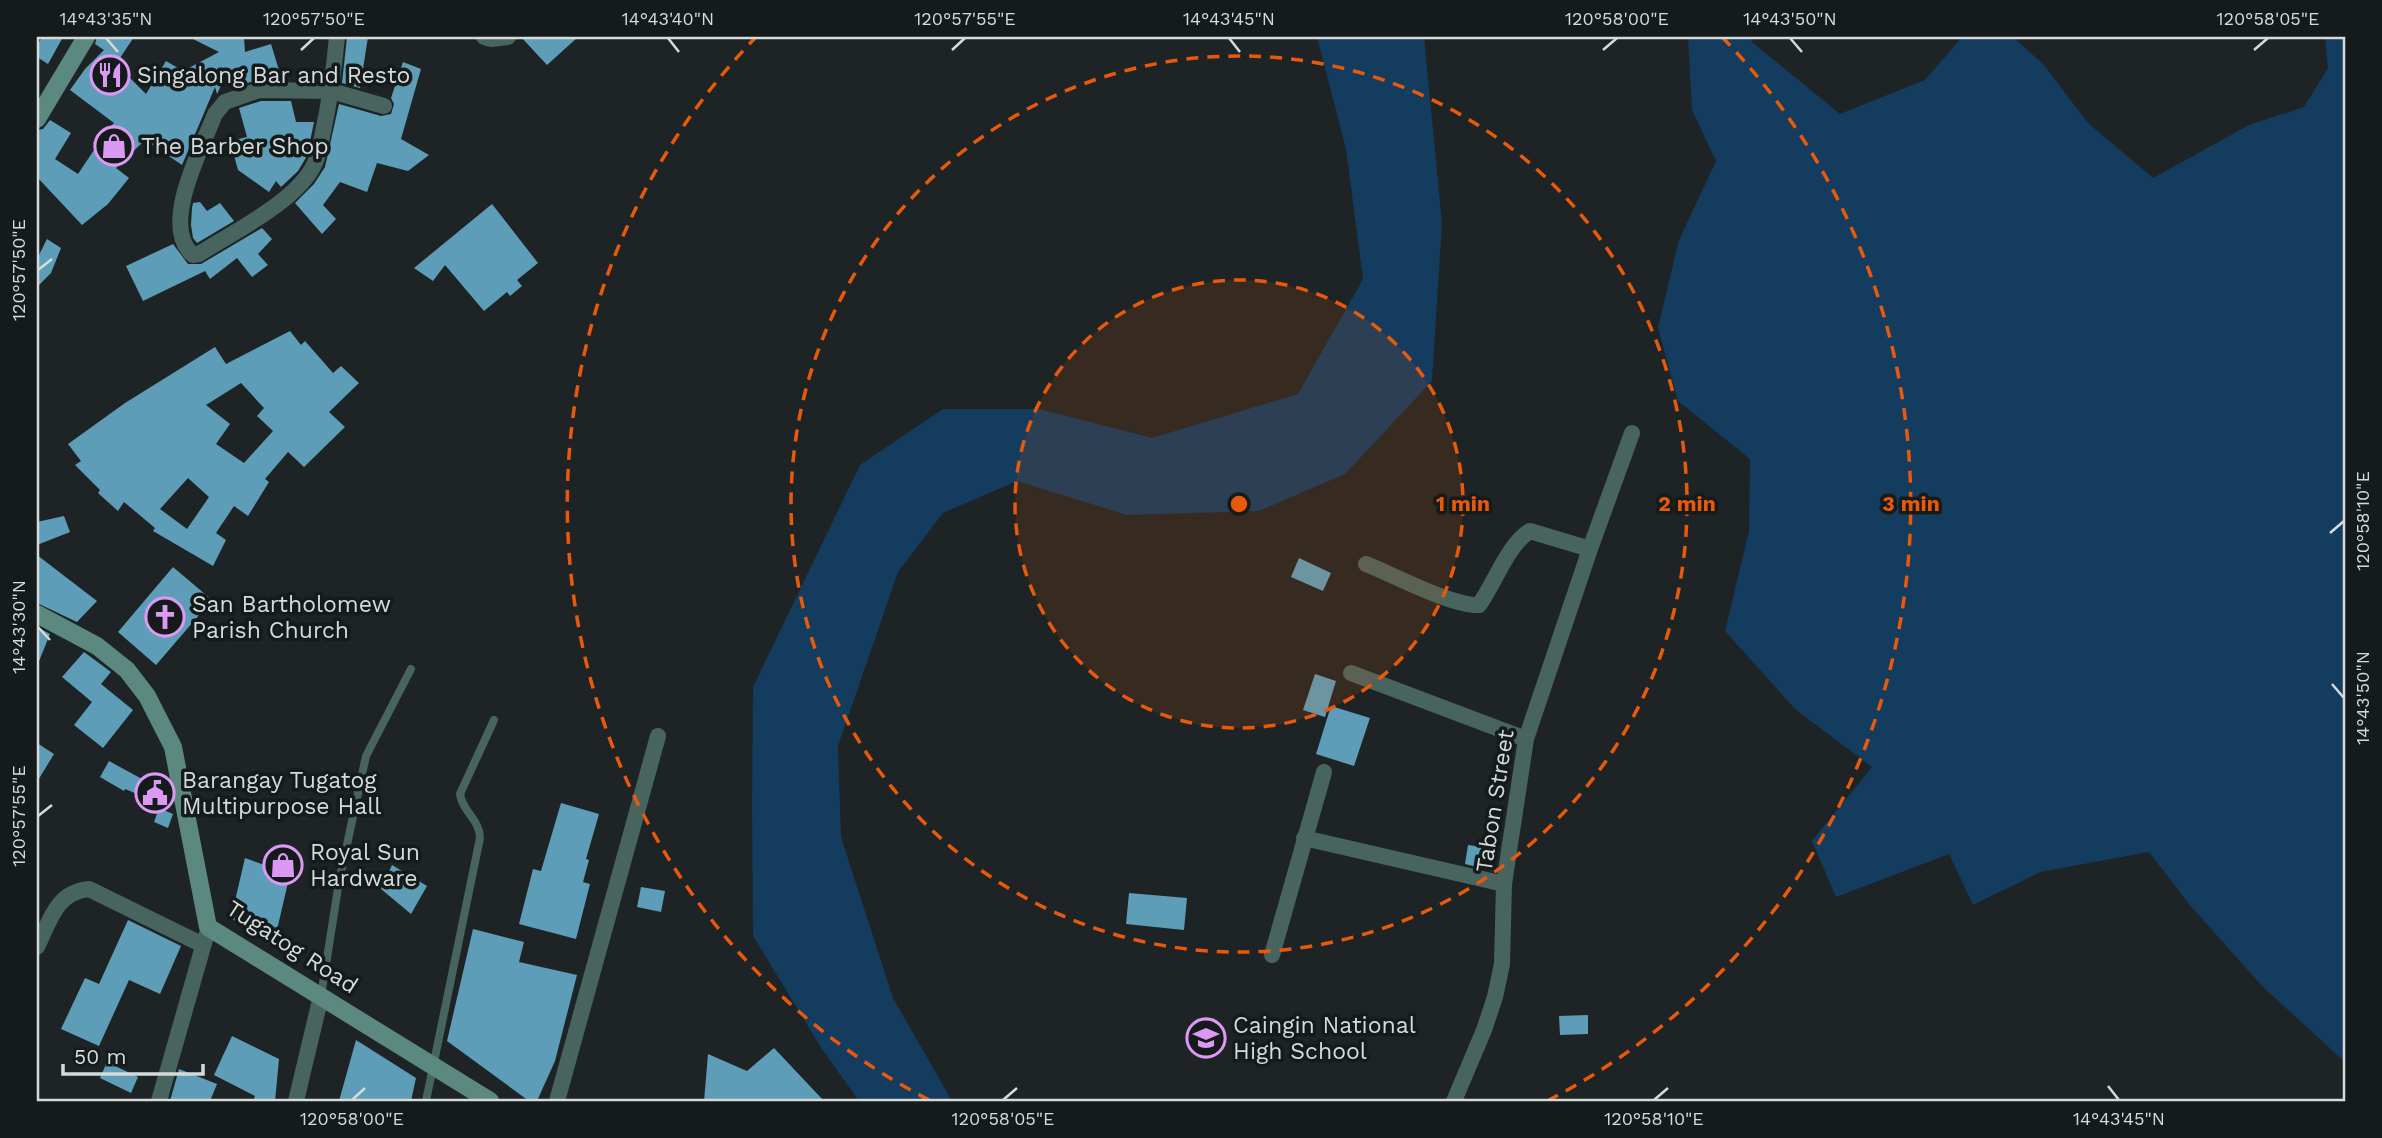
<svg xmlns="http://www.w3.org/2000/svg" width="2382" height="1138" font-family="'Work Sans',sans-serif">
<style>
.water{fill:#133c5f}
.building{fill:#5d9db7;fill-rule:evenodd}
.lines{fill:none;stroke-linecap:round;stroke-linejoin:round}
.lane{stroke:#48645e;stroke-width:8}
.street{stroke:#48645e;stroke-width:16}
.secondary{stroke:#5b897f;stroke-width:18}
.ticks{fill:none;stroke:#d5dada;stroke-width:2.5}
.ring{fill:none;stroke:#e8590c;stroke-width:3.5;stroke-dasharray:12 9}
.labels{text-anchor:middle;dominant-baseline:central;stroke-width:7;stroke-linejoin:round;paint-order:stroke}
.poi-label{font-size:23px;fill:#d5dada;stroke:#151b1b;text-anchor:start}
.street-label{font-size:23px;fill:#d5dada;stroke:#151b1b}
.centre{fill:#e8590c;stroke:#151b1b;stroke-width:3.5}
.ring-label{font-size:21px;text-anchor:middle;font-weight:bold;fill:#e8590c;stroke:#151b1b;stroke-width:7;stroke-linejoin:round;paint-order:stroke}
.neatline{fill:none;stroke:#d5dada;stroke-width:2.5}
.ticks-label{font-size:18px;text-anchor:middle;fill:#d5dada}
</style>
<rect width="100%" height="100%" fill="#1e2425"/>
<path class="water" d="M 1317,37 L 1424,37 L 1442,223 L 1432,381 L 1345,474 L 1259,511 L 1127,515 L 1017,481 L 943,513 L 898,572 L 838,746 L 841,837 L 893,998 L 952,1101 L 859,1101 L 822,1049 L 753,936 L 752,806 L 753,687 L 860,465 L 943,409 L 1039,409 L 1152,438 L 1298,394 L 1363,279 L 1346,149 Z
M 1688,37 L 1750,37 L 1752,42 L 1840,114 L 1925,80 L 1962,37 L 2013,37 L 2044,65 L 2088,123 L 2153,178 L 2249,125 L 2304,107 L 2328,68 L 2325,37 L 2345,37 L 2345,1062 L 2263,987 L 2189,904 L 2149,852 L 2040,872 L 1973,905 L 1949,854 L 1836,897 L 1812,841 L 1872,767 L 1795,709 L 1725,631 L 1749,531 L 1750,459 L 1678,401 L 1658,328 L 1679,240 L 1716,161 L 1692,110 Z"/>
<path class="building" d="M 42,37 L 63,37 L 48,64 L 37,57 L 37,46 Z
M 97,37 L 134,37 L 116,64 L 146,94 L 166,61 L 183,71 L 219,52 L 189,37 L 244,37 L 245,52 L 271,44 L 282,80 L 256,80 L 234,88 L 229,69 L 217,94 L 215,87 L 182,165 L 145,140 L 116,168 L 129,178 L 108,204 L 82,225 L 37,177 L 37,130 L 43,129 L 50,120 L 71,133 L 55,159 L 78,174 L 96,147 L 93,143 L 114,123 L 70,90 L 85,69 L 104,50 L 95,44 Z
M 347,37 L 368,37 L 360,88 L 342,83 Z
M 521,37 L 578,37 L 547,65 Z
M 403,62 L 421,69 L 401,139 L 429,155 L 408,171 L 377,163 L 367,192 L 340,182 L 323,205 L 336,219 L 322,234 L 295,203 L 314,184 L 325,167 L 339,104 L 381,116 L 391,114 L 394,104 L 391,98 Z
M 261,101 L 291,101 L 296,122 L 314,122 L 307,156 L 298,171 L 281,187 L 276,181 L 269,192 L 238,170 L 230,141 L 247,137 L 239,108 Z
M 200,202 L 207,211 L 220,203 L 234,221 L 197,243 L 193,238 L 191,225 L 192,208 L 193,203 Z
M 492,204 L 538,263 L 517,280 L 522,286 L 510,296 L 507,292 L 484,311 L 445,265 L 433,281 L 414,268 Z
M 262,228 L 272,239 L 258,254 L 268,265 L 252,277 L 237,258 L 210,279 L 205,271 L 143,301 L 126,266 L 173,244 L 188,264 L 201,264 Z
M 47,239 L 61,248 L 51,273 L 37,287 L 37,259 Z
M 290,331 L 301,345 L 305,341 L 333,373 L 341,366 L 359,383 L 329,412 L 345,427 L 304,467 L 288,452 L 265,479 L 269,482 L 248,516 L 234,506 L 216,533 L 226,540 L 213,566 L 153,531 L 155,528 L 124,502 L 118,511 L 98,493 L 100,490 L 75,465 L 81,461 L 68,444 L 125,403 L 215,347 L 226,364 ZM 241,383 L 264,408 L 257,416 L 273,431 L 244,463 L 216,444 L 230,424 L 206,405 ZM 188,478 L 209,497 L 187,529 L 160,509 Z
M 64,516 L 70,532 L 37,545 L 37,522 Z
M 37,555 L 97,601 L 77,622 L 37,603 Z
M 1299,558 L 1331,573 L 1323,591 L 1291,577 Z
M 173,567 L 212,600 L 156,665 L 118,632 Z
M 37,627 L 50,634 L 37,666 Z
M 84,652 L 111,672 L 101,684 L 133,710 L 103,748 L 74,725 L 92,702 L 62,677 Z
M 1315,674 L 1336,681 L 1325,717 L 1303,710 Z
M 1331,706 L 1370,718 L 1354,766 L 1316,754 Z
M 37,743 L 54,754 L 37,782 Z
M 109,761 L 142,779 L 168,789 L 162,804 L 125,789 L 124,791 L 100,777 Z
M 561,803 L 599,814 L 586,859 L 589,860 L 583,882 L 590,884 L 576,939 L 519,924 L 533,869 L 541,871 Z
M 159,808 L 173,814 L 168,828 L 154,822 Z
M 1468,845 L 1496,849 L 1493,871 L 1465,864 Z
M 245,858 L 290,874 L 273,947 L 231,918 Z
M 392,865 L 427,886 L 411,914 L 381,889 Z
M 641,887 L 665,891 L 661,912 L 637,907 Z
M 1129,893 L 1187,898 L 1184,930 L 1126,924 Z
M 128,920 L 181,946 L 160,994 L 129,980 L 99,1046 L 61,1029 L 85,978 L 99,984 Z
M 473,929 L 524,942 L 519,962 L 577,975 L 555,1061 L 537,1101 L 529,1101 L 447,1041 Z
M 1588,1015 L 1588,1034 L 1560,1035 L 1559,1016 Z
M 232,1036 L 279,1059 L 275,1101 L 253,1101 L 255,1096 L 214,1075 Z
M 356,1040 L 416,1078 L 411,1101 L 339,1101 Z
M 774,1048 L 824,1101 L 704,1101 L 708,1054 L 747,1071 Z
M 107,1062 L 138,1077 L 131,1093 L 100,1078 Z
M 179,1069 L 217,1084 L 210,1101 L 170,1101 Z"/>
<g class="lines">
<path class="lane" d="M 321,996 L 339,882 L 366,756 L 411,669
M 426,1101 L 480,838 C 480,820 462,811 460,794 L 494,720"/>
<path class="street" d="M 337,37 C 334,69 330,100 323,132 C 321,142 319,154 315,163 C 298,201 233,232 199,254 L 193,255 C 159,226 202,148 215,114 L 225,102 L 259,90 L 331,91 L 384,106
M 484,37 L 491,39 L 508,37
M 1366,564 C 1394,575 1451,606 1479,605 C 1495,583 1508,544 1530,531 L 1590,549
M 1351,673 L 1526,739
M 1304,838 L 1504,884
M 37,947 C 50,921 56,892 89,889 L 203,945
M 1272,955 L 1324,772
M 159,1101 L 206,936
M 296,1101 L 321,996
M 557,1101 L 658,736
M 1454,1101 L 1484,1030 L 1495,997 L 1502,964 L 1504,884 L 1526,739 L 1590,549 L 1632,433"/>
<path class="secondary" d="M 37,119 L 86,37
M 37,614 L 97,646 L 127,670 L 147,696 L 173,747 L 208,927 L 490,1101"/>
</g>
<path class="ticks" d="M 106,38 L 118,52M 668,38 L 679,52M 1229,38 L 1240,52M 1790,38 L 1802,52M 301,50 L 314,38M 952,50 L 965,38M 1603,50 L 1617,38M 2254,50 L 2268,38M 38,270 L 52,259M 2330,533 L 2344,521M 38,627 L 50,640M 2332,684 L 2344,698M 38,816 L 52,805M 2108,1086 L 2119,1100M 352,1100 L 365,1088M 1003,1100 L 1017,1088M 1654,1100 L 1668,1088"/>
<circle cx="1239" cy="504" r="224" fill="#e8590c" fill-opacity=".12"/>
<g class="ring">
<circle cx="1239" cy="504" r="224"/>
<circle cx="1239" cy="504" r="448"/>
<path d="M929 1100A672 672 0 0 1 756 37M1722 37A672 672 0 0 1 1549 1100"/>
</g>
<defs>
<g id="restaurant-ring" transform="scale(2.0125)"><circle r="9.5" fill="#151b1b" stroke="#dc99f4" stroke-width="1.5"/><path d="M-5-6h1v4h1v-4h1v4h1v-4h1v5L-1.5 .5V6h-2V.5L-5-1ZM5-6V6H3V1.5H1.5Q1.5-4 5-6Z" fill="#dc99f4"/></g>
<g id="shop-ring" transform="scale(2.0125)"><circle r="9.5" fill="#151b1b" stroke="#dc99f4" stroke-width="1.5"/><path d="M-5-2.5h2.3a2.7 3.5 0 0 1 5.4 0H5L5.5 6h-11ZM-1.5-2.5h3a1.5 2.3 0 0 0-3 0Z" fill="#dc99f4"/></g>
<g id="church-ring" transform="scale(2.0125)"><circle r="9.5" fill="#151b1b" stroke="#dc99f4" stroke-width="1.5"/><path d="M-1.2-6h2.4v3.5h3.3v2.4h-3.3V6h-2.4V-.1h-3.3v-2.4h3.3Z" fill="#dc99f4"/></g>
<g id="civic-ring" transform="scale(2.0125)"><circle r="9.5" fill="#151b1b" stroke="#dc99f4" stroke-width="1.5"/><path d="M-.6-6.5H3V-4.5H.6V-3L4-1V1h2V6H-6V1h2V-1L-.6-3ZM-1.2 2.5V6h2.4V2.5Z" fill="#dc99f4"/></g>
<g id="school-ring" transform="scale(2.0125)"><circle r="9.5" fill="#151b1b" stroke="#dc99f4" stroke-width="1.5"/><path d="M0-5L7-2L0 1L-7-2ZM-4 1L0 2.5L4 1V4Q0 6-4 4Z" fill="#dc99f4"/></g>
</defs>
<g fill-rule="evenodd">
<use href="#restaurant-ring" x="110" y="75"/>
<use href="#shop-ring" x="114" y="146"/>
<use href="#church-ring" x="165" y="617"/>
<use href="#civic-ring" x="155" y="793"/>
<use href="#shop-ring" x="283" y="865"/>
<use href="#school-ring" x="1206" y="1038"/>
</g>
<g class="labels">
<g class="poi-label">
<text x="137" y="75">Singalong Bar and Resto</text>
<text x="141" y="146">The Barber Shop</text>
<text x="192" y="604">San Bartholomew<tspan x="192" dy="26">Parish Church</tspan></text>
<text x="182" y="780">Barangay Tugatog<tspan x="182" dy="26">Multipurpose Hall</tspan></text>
<text x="310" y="852">Royal Sun<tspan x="310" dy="26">Hardware</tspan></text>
<text x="1233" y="1025">Caingin National<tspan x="1233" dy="26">High School</tspan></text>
</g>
<g class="street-label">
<text transform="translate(1495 801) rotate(-81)">Tabon Street</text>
<text transform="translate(292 947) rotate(33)">Tugatog Road</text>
</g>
</g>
<circle cx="1239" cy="504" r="10" class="centre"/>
<g class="ring-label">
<text x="1463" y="511">1 min</text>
<text x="1687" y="511">2 min</text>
<text x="1911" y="511">3 min</text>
</g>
<rect width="2382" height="1138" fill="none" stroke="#151b1b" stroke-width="77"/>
<path d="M63 1064v10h140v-10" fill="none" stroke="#d5dada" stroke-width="3.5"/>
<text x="74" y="1064" font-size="21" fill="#d5dada" stroke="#151b1b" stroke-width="5" paint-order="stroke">50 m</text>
<rect x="38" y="38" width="2306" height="1062" class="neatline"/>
<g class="ticks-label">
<text x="106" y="25">14°43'35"N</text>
<text x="314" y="25">120°57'50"E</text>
<text x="668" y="25">14°43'40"N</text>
<text x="965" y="25">120°57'55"E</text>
<text x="1229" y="25">14°43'45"N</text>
<text x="1617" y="25">120°58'00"E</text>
<text x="1790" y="25">14°43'50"N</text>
<text x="2268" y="25">120°58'05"E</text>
<text transform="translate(19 270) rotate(-90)" y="6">120°57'50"E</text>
<text transform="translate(2363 521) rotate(-90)" y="6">120°58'10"E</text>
<text transform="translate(19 627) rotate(-90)" y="6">14°43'30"N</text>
<text transform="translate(2363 698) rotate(-90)" y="6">14°43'50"N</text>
<text transform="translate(19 816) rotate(-90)" y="6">120°57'55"E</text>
<text x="352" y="1125">120°58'00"E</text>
<text x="1003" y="1125">120°58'05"E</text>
<text x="1654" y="1125">120°58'10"E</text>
<text x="2119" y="1125">14°43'45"N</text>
</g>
</svg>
